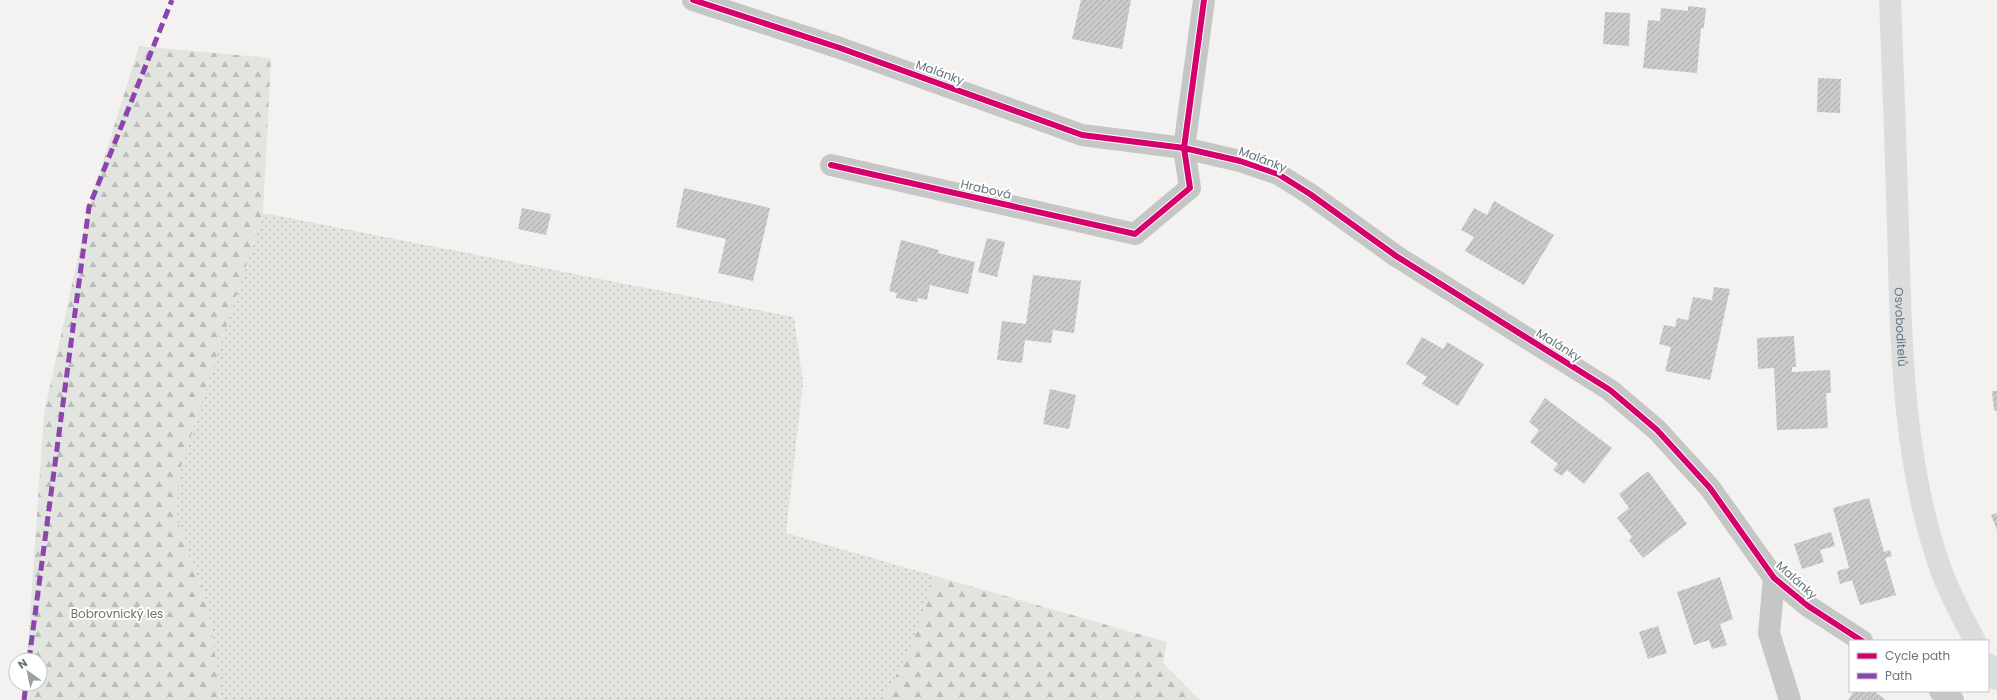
<svg xmlns="http://www.w3.org/2000/svg" width="1997" height="700" font-family="Poppins,sans-serif">
<style>
.grass{fill:url(#grass-dots)}
.forest{fill:url(#forest-firs)}
.building{fill:url(#building-hatch)}
.lines{fill:none;stroke-linecap:round;stroke-linejoin:round}
.street{stroke:#c5c7c7;stroke-width:22}
.secondary{stroke:#dbdcdd;stroke-width:22}
.quiet{stroke:#8e44ad;stroke-width:5;stroke-dasharray:10 5;stroke-linecap:butt}
.cycleway-casing{stroke:#fff;stroke-width:8}
.cycleway{stroke:#d6006c;stroke-width:6}
.labels{text-anchor:middle;dominant-baseline:central;stroke-width:4;stroke-linejoin:round;paint-order:stroke}
.street-label{font-size:12px;fill:#66767e;stroke:#fff}
.park-label{font-size:12px;fill:#6a7664;stroke:#fff}
</style>
<defs>
<pattern id="grass-dots" width="8" height="8" patternUnits="userSpaceOnUse"><rect width="8" height="8" fill="#e2e4df"/><path d="M2 2h.1M6 6h.1" fill="none" stroke="#bbbdba" stroke-width="1.8" stroke-linecap="round"/></pattern>
<pattern id="forest-firs" width="22" height="20" patternUnits="userSpaceOnUse"><rect width="22" height="20" fill="#e2e4df"/><path d="M5 1l3.5 6h-7zM16 11l3.5 6h-7z" fill="#bbbdba"/></pattern>
<pattern id="building-hatch" width="6" height="6" patternUnits="userSpaceOnUse"><rect width="6" height="6" fill="#c9caca"/><path d="M-1 1l2-2M0 6l6-6M5 7l2-2" fill="none" stroke="#a7a9a9"/></pattern>
</defs>
<rect width="100%" height="100%" fill="#f3f2f1"/>
<path class="grass" d="M 263,213 L 794,317 L 803,382 L 786,533 L 935,576 L 910,651 L 882,700 L 220,700 L 218,675 L 208,606 L 177,520 L 179,473 Z"/>
<path class="forest" d="M 139,46 L 271,58 L 263,213 L 179,473 L 177,520 L 208,606 L 218,675 L 220,700 L 23,700 L 25,684 L 40,684 L 40,660 L 27,660 L 44,413 L 89,207 Z
M 935,576 L 1167,642 L 1163,663 L 1200,700 L 882,700 L 910,651 Z"/>
<path class="building" d="M 1081,0 L 1131,0 L 1122,49 L 1072,39 Z
M 1688,6 L 1706,8 L 1704,28 L 1701,28 L 1697,73 L 1643,68 L 1648,20 L 1660,21 L 1661,8 L 1688,11 Z
M 1605,12 L 1630,13 L 1629,46 L 1603,44 Z
M 1818,78 L 1841,79 L 1840,113 L 1817,112 Z
M 684,188 L 770,208 L 753,281 L 718,273 L 726,239 L 676,227 Z
M 1494,201 L 1554,235 L 1524,285 L 1465,251 L 1474,237 L 1461,230 L 1474,208 L 1487,215 Z
M 522,208 L 551,214 L 546,235 L 518,229 Z
M 987,238 L 1005,242 L 997,277 L 978,272 Z
M 901,240 L 939,250 L 938,253 L 975,262 L 968,294 L 930,285 L 927,300 L 918,298 L 917,302 L 896,298 L 897,293 L 889,291 Z
M 1033,275 L 1081,281 L 1074,333 L 1053,330 L 1051,343 L 1025,340 L 1022,363 L 997,360 L 1002,321 L 1026,324 Z
M 1714,287 L 1730,289 L 1710,380 L 1665,371 L 1671,347 L 1659,344 L 1664,325 L 1675,327 L 1677,318 L 1688,320 L 1693,297 L 1712,300 Z
M 1794,336 L 1796,367 L 1792,367 L 1792,372 L 1830,370 L 1831,393 L 1826,393 L 1828,428 L 1777,430 L 1774,368 L 1758,369 L 1757,338 Z
M 1422,337 L 1443,349 L 1447,342 L 1484,364 L 1458,406 L 1422,384 L 1427,377 L 1406,364 Z
M 1050,389 L 1076,395 L 1069,429 L 1043,424 Z
M 1992,391 L 1997,391 L 1997,411 L 1994,410 Z
M 1545,398 L 1612,448 L 1584,484 L 1567,470 L 1562,476 L 1553,470 L 1558,464 L 1530,442 L 1539,430 L 1529,422 Z
M 1648,471 L 1687,524 L 1643,558 L 1629,540 L 1632,537 L 1617,518 L 1629,508 L 1619,494 Z
M 1869,498 L 1884,552 L 1890,550 L 1892,556 L 1885,558 L 1896,595 L 1860,605 L 1852,580 L 1840,584 L 1837,571 L 1849,568 L 1833,508 Z
M 1997,513 L 1997,530 L 1991,515 Z
M 1831,532 L 1835,546 L 1820,550 L 1824,562 L 1802,569 L 1794,544 Z
M 1720,577 L 1733,619 L 1720,624 L 1727,645 L 1712,649 L 1709,640 L 1694,645 L 1677,592 Z
M 1658,626 L 1667,653 L 1648,659 L 1639,632 Z
M 1854,691 L 1874,691 L 1886,700 L 1848,700 Z"/>
<g class="lines">
<path class="street" d="M 693,0 L 840,48 L 1082,135 L 1184,148 L 1190,188 L 1135,234 L 831,165
M 1204,0 L 1184,148 L 1240,161 L 1278,174 L 1310,194 L 1396,256 L 1610,390 L 1657,430 L 1710,488 L 1774,578 L 1808,606 L 1862,641
M 1774,578 L 1769,633 L 1790,700
M 1940,691 L 1953,700"/>
<g class="secondary">
<path id="s1" d="M 1890,0 C 1893,75 1896,151 1898,226 C 1901,341 1902,461 1941,570 C 1950,595 1963,618 1975,641"/>
<path d="M 1988,664 L 1997,679"/>
</g>
<path class="quiet" d="M 29,660 L 89,207 L 172,0
M 24,700 L 26,684"/>
<g class="cycleway-casing">
<path id="cycleway" d="M 693,0 L 840,48 L 1082,135 L 1184,148 L 1190,188 L 1135,234 L 831,165
M 1204,0 L 1184,148 L 1240,161 L 1278,174 L 1310,194 L 1396,256 L 1610,390 L 1657,430 L 1710,488 L 1774,578 L 1808,606 L 1862,641"/>
</g>
<use href="#cycleway" class="cycleway"/>
</g>
<g class="labels">
<g class="street-label">
<text transform="translate(940 72) rotate(20)">Malánky</text>
<text transform="translate(1263 159) rotate(21)">Malánky</text>
<text transform="translate(986 189) rotate(13)">Hrabová</text>
<text stroke="none"><textPath href="#s1" startOffset="327">Osvoboditelů</textPath></text>
<text transform="translate(1559 345) rotate(32)">Malánky</text>
<text transform="translate(1797 580) rotate(42)">Malánky</text>
</g>
<g class="park-label">
<text x="117" y="613">Bobrovnický les</text>
</g>
</g>
<rect x="1849" y="640" width="140" height="52" fill="#ffffff" stroke="#c2c8cb"/>
<rect x="1857" y="653" width="20" height="6" fill="#d6006c" stroke="#c2c8cb"/>
<text x="1885" y="660" font-size="12" fill="#66767e">Cycle path</text>
<rect x="1857" y="673" width="20" height="6" fill="#8e44ad" stroke="#c2c8cb"/>
<text x="1885" y="680" font-size="12" fill="#66767e">Path</text>
<g transform="translate(28 672) rotate(327)"><circle r="19" fill="#ffffff" stroke="#c2c8cb"/>
<path d="M0-3L7 15L0 10L-7 15Z" fill="#97a1a6"/>
<text y="-6" font-size="11" font-weight="bold" text-anchor="middle" fill="#66767e">N</text>
</g>
</svg>
